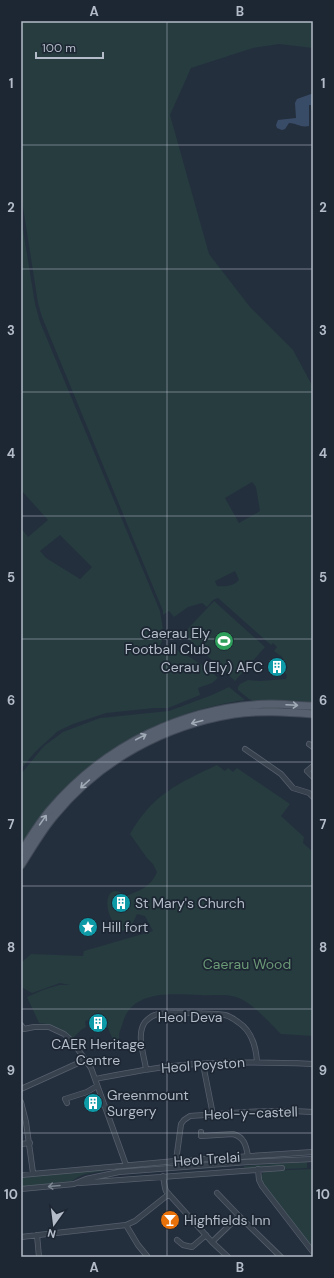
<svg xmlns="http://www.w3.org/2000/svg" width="334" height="1278" font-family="'DM Sans',sans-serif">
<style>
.green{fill:#263c3f;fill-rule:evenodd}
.water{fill:#394c67}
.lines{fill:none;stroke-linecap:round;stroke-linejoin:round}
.minor-casing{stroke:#565f6c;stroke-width:6}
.primary-casing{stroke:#414a57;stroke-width:9}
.minor{stroke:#38414e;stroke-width:4.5}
.primary{stroke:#56606e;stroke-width:7}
.oneway{stroke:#a1aab7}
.oneway2{stroke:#7c8592}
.grid{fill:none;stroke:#b4bcc9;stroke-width:1;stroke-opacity:0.55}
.labels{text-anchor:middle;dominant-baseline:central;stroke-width:3.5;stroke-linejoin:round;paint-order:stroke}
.poi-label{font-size:14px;fill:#b4bcc9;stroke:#1d2633;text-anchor:start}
.park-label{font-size:14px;fill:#6b9a76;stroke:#1d2633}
.street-label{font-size:14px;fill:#b4bcc9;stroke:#1d2633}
.neatline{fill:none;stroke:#b4bcc9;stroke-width:1.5}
.grid-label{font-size:13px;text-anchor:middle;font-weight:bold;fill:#b4bcc9}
</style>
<rect width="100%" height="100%" fill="#242f3e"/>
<path class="green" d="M 21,21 L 313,21 L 313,48 L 279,44 L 253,48 L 191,68 L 170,115 L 209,254 L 250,307 L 293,350 L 313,387 L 313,702 L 281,700 L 253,702 L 252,700 L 249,699 L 238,690 L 238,687 L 240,684 L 248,680 L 260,681 L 286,679 L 287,675 L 283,671 L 288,668 L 282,657 L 274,651 L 277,647 L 273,643 L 271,645 L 218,598 L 213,600 L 207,607 L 202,603 L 188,607 L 174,617 L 169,611 L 163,615 L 163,611 L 42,317 L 38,303 L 21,194 ZM 252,482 L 256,487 L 260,511 L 239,523 L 225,498 ZM 235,571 L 239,580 C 234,586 225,587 217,586 L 215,581 Z
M 21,217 L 35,304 L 40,322 L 160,611 C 162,626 168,640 155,651 L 156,655 L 166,645 C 180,651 209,667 218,678 L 212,683 L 198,688 L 200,695 L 168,708 L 154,708 L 106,713 L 73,724 L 58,731 L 35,752 L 21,769 L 21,528 L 28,537 L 48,520 L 21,490 ZM 60,535 L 92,567 L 80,579 L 46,558 L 40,551 Z
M 214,601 L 265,647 L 235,681 L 183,634 Z
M 229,687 L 245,700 C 170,710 95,749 47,809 C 38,820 30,834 21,846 L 21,774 L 44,746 L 63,732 L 100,718 L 169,711 L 212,695 Z
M 217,765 L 225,771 L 228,768 L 233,772 L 237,768 L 290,804 L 281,816 L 304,837 L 303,843 L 313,852 L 313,1036 L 281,1034 C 271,1024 252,1003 239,998 C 226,993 214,996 200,995 C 173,994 133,989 123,1022 C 122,1026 120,1030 119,1034 C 119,1039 120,1044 120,1049 L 118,1051 L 103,1017 L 85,1021 L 86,1027 L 81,1030 L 73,1038 C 62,1029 53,1024 39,1023 L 27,997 L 43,990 L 59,985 L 70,985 L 60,983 L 32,993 L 21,987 L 21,963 L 31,954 L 83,956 L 84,951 L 153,931 L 145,916 L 137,914 L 131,927 L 122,931 C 100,916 104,877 126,896 C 139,891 152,886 157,872 L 153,864 L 147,858 L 130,834 C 153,794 177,784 217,765 Z
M 307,1160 L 307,1168 L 284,1169 L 283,1166 L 244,1169 L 244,1166 L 305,1162 Z
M 103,1169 L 103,1171 L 85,1174 L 78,1177 L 72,1181 L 21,1187 L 21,1177 Z
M 313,1169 L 313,1248 L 265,1187 L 261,1177 L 264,1171 Z"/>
<path class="water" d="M 311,94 L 313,94 L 313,121 L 311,105 L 309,105 L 309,126 C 301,128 296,123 289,123 L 285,129 L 282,130 L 277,128 L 276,125 L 278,120 L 296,118 L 295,103 L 297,99 Z"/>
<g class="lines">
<g class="minor-casing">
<path id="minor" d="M 309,744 L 313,747
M 245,749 L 281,774 L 293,788 L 309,793 L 313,797
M 313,766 L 307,771 L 313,777
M 21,1025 L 24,1029 L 34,1027 L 49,1027 L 64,1034 L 72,1041 L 91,1068 L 126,1165
M 203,1064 L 213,1115
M 146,1069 C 144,1055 136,1034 145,1022 C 148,1019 151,1016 155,1015 C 162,1012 217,1013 225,1015 C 229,1016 234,1019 238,1022 C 252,1031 256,1046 257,1062
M 95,1079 C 121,1074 146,1069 173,1066 C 219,1061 266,1062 313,1064
M 21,1089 L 85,1060
M 21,1102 L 26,1122 L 33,1173
M 67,1103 L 65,1099 L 87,1092 L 97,1086
M 201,1132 L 201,1136 L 233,1134 C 244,1137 246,1145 248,1156
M 21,1144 L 30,1143
M 176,1161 L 181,1124 L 184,1120 L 190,1116 C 231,1113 271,1109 313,1112
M 258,1169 L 259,1180 L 262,1186 L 313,1252
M 21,1175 L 176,1161 L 313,1152
M 163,1176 L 165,1188 L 166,1191 L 212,1242 L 228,1257
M 80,1183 L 282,1168
M 21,1189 L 74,1184 L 86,1179 L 119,1172 L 248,1162 L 313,1159
M 217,1193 L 239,1216 L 281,1257
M 126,1225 L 138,1245 L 147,1256
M 37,1235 L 39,1257
M 21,1237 L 126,1225 L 135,1221 L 169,1194
M 177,1240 L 183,1245 L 192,1247 L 206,1235
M 212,1242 L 239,1216"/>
</g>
<g class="primary-casing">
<path id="primary" d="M 21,852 C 30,838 39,823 50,810 C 105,745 185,706 271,704 C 285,704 299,706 313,706
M 21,865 C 32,848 42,830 55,815 C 100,760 165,725 234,714 C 260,710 287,712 313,714"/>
</g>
<use href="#minor" class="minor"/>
<use href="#primary" class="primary"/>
</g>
<defs><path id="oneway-shaft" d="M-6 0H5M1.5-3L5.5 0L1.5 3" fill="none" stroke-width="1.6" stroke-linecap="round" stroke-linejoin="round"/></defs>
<g class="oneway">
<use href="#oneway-shaft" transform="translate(292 705) rotate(3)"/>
<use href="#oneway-shaft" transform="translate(197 722) rotate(165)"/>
<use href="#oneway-shaft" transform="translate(141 737) rotate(-28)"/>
<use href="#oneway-shaft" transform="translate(85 784) rotate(138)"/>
<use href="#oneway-shaft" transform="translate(43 820) rotate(-55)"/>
</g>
<use class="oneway2" href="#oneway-shaft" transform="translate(54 1186) rotate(175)"/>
<path class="grid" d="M 167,21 L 167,1257M 21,145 L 313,145M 21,269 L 313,269M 21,392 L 313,392M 21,516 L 313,516M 21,639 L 313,639M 21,762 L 313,762M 21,886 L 313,886M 21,1009 L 313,1009M 21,1133 L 313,1133"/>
<defs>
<g id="stadium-disc" transform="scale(1)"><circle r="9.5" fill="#2e9e5b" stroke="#1d2633"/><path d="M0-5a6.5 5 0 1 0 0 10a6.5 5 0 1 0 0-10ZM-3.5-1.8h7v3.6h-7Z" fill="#fff"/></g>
<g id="building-disc" transform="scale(1)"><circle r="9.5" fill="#0f9aa8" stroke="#1d2633"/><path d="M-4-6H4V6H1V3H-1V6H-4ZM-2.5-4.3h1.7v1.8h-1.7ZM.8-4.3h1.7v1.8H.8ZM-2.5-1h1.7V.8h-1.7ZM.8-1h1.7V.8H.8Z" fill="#fff"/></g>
<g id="sight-disc" transform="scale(1)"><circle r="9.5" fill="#0f9aa8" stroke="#1d2633"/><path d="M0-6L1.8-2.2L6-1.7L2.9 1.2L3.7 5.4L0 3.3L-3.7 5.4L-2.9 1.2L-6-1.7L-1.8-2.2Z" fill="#fff"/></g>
<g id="bar-disc" transform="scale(1)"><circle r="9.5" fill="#e8710a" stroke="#1d2633"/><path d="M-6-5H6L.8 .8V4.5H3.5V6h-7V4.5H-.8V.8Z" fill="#fff"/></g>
</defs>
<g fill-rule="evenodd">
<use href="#stadium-disc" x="224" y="641"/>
<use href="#building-disc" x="277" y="667"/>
<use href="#building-disc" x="121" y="903"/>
<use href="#sight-disc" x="88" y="927"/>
<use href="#building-disc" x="98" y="1023"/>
<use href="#building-disc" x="93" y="1103"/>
<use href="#bar-disc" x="170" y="1220"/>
</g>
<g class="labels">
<g class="poi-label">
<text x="210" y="633" text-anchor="end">Caerau Ely<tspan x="210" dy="16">Football Club</tspan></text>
<text x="263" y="667" text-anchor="end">Cerau (Ely) AFC</text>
<text x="135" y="903">St Mary's Church</text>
<text x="102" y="927">Hill fort</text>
<text x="98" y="1044" text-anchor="middle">CAER Heritage<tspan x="98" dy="16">Centre</tspan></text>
<text x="107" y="1095">Greenmount<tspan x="107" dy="16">Surgery</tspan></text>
<text x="184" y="1220">Highfields Inn</text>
</g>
<g class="park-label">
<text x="247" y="964">Caerau Wood</text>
</g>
<g class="street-label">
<text x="190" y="1017">Heol Deva</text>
<text transform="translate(203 1065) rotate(-4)">Heol Poyston</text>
<text transform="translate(251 1113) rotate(-2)">Heol-y-castell</text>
<text transform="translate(207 1159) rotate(-4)">Heol Trelai</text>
</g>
</g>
<rect width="334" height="1278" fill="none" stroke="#1d2633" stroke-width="44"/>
<g transform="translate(54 1224) rotate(194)" stroke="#1d2633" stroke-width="3" paint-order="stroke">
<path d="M0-3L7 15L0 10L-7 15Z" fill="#b4bcc9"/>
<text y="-6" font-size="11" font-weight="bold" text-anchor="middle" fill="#b4bcc9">N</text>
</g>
<path d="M36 52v6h67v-6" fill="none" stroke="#b4bcc9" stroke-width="2"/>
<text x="42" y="52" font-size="12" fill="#b4bcc9" stroke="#1d2633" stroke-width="3" paint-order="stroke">100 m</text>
<rect x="22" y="22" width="290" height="1234" class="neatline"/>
<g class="grid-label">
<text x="94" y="16">A</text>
<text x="240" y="16">B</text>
<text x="11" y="88">1</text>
<text x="323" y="88">1</text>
<text x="11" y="212">2</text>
<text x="323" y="212">2</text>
<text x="11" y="335">3</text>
<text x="323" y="335">3</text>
<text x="11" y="458">4</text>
<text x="323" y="458">4</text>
<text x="11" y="582">5</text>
<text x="323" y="582">5</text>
<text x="11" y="705">6</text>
<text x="323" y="705">6</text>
<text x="11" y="829">7</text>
<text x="323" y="829">7</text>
<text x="11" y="952">8</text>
<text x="323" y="952">8</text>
<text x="11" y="1075">9</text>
<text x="323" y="1075">9</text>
<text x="11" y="1199">10</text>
<text x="323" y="1199">10</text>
<text x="94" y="1272">A</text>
<text x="240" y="1272">B</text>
</g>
</svg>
